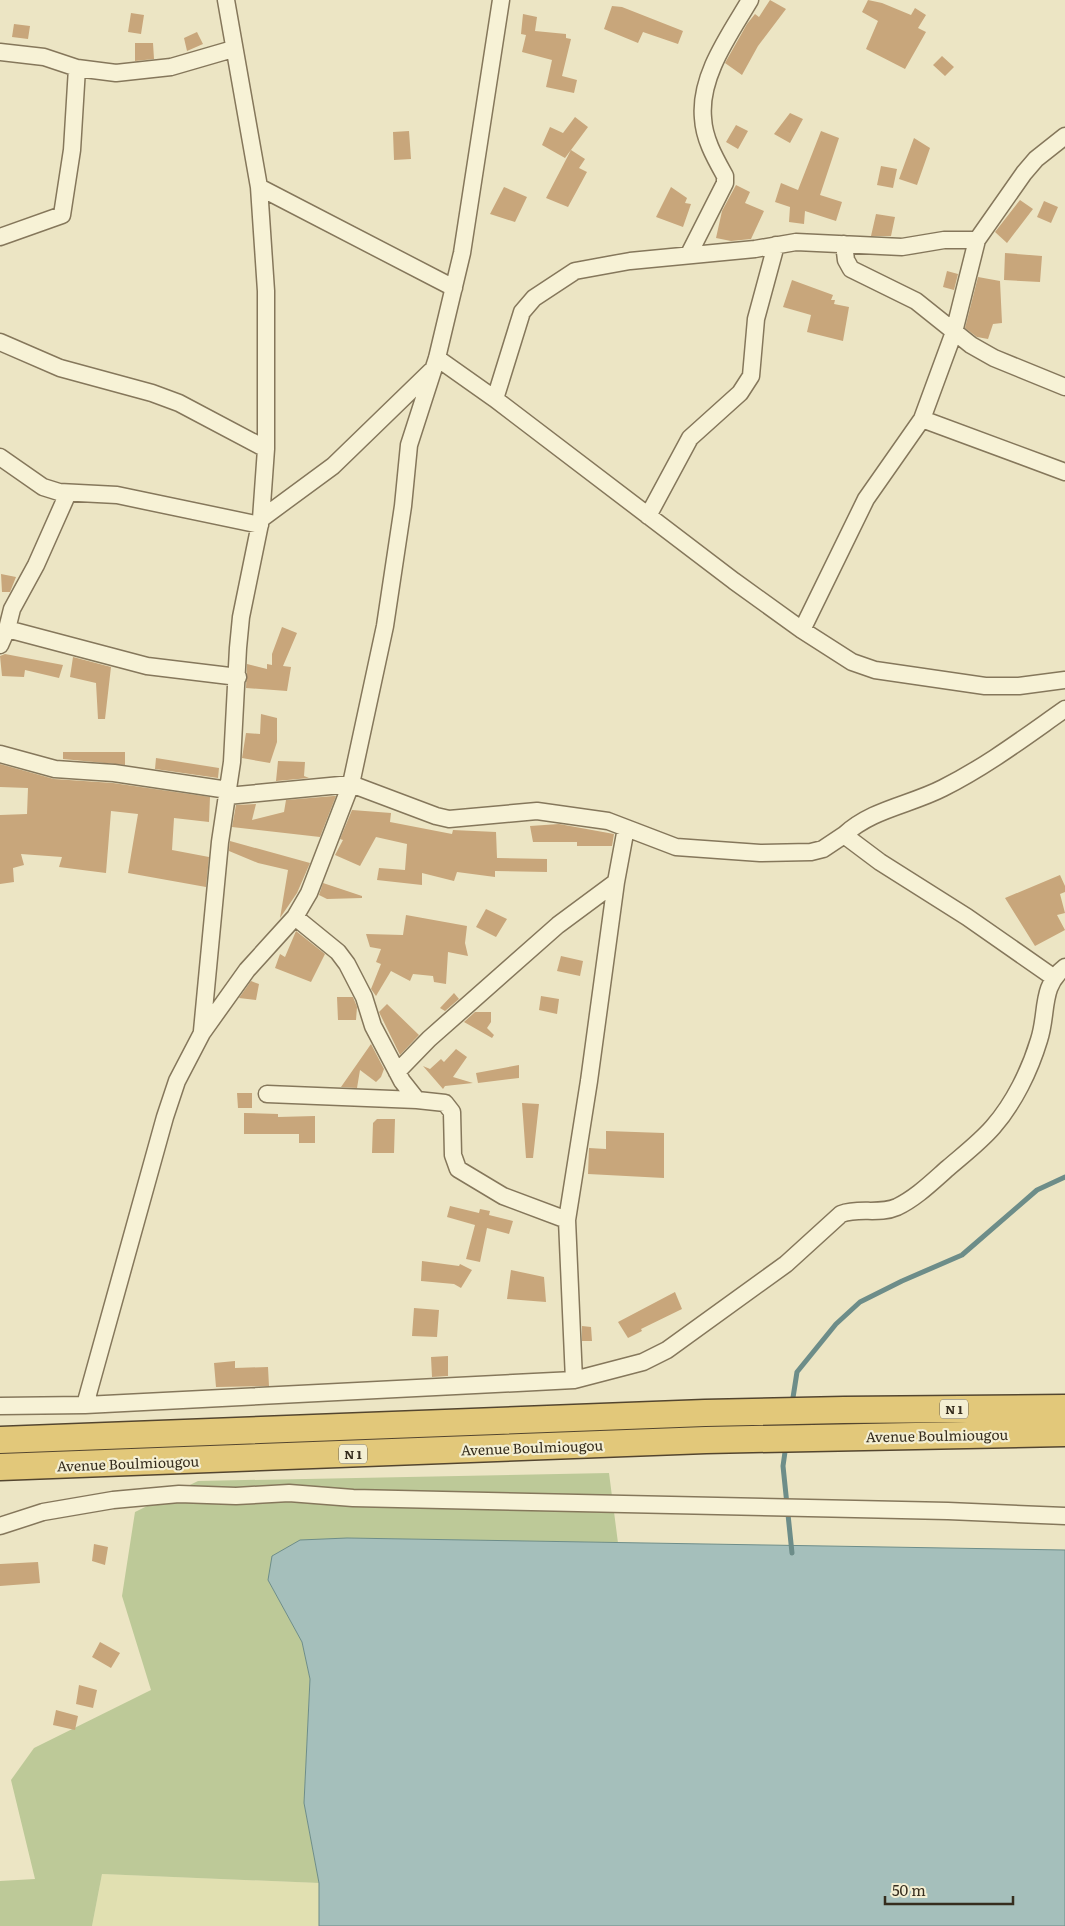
<svg xmlns="http://www.w3.org/2000/svg" width="1065" height="1926" font-family="Literata,serif">
<style>
.farmland{fill:#e1e0b1}
.green{fill:#bdc998}
.water{fill:#a5bfbb;stroke:#6d8d89}
.lines{fill:none;stroke-linecap:round;stroke-linejoin:round}
.stream{stroke:#6d8d89;stroke-width:5}
.building{fill:#c8a67b}
.minor-casing{stroke:#85775b;stroke-width:19}
.trunk-casing{stroke:#53452f;stroke-width:29}
.minor{stroke:#f7f2d6;stroke-width:16}
.trunk{stroke:#e2c87a;stroke-width:26}
.labels{text-anchor:middle;dominant-baseline:central;stroke-width:4.5;stroke-linejoin:round;paint-order:stroke}
.shield{fill:#f4efd3;stroke:#6f6754;stroke-width:1}
.shield-label{font-size:12px;font-weight:bold;fill:#362d1e}
.street-label{font-size:14px;fill:#362d1e;stroke:#f4efd3}
</style>
<rect width="100%" height="100%" fill="#ece5c4"/>
<path class="farmland" d="M 102,1874 L 319,1883 L 319,1926 L 92,1926 Z"/>
<path class="green" d="M 609,1473 L 618,1543 L 347,1538 L 268,1580 L 302,1642 L 310,1679 L 304,1803 L 319,1883 L 102,1874 L 92,1926 L 0,1926 L 0,1881 L 35,1879 L 11,1780 L 34,1748 L 151,1690 L 122,1596 L 135,1512 L 198,1481 Z"/>
<path class="water" d="M 347,1538 L 1065,1550 L 1065,1926 L 319,1926 L 319,1883 L 304,1803 L 310,1679 L 302,1642 L 268,1580 L 272,1556 L 300,1540 Z"/>
<g class="lines">
<path class="stream" d="M 792,1404 L 797,1372 L 836,1324 L 860,1302 L 902,1281 L 962,1255 L 1037,1190 L 1065,1177
M 786,1445 L 783,1466 L 792,1553"/>
</g>
<path class="building" d="M 770,0 L 786,9 L 758,46 L 742,75 L 725,63 L 747,24 L 755,14 L 759,17 Z
M 868,0 L 882,3 L 911,15 L 915,8 L 926,15 L 918,28 L 926,32 L 905,69 L 866,49 L 878,21 L 862,12 Z
M 612,6 L 622,7 L 683,31 L 678,44 L 643,32 L 638,43 L 604,29 Z
M 131,13 L 144,15 L 141,34 L 128,32 Z
M 523,14 L 537,17 L 535,31 L 566,34 L 566,38 L 571,39 L 562,76 L 577,80 L 574,93 L 546,87 L 552,60 L 522,52 L 526,35 L 521,34 Z
M 14,24 L 30,26 L 28,39 L 12,37 Z
M 197,32 L 203,44 L 187,51 L 184,38 Z
M 135,43 L 153,43 L 154,59 L 135,61 Z
M 942,56 L 954,67 L 945,76 L 933,65 Z
M 790,113 L 803,119 L 790,143 L 774,134 Z
M 575,117 L 588,127 L 565,158 L 542,145 L 550,127 L 563,133 Z
M 736,125 L 748,131 L 738,149 L 726,142 Z
M 409,131 L 411,159 L 394,160 L 393,132 Z
M 821,131 L 839,138 L 820,195 L 842,202 L 836,221 L 805,211 L 804,224 L 789,222 L 790,207 L 775,202 L 781,183 L 798,190 Z
M 914,138 L 930,148 L 917,185 L 899,179 Z
M 571,150 L 585,159 L 579,168 L 587,172 L 568,207 L 546,198 Z
M 881,166 L 897,169 L 893,188 L 877,185 Z
M 736,185 L 750,192 L 745,203 L 764,211 L 751,239 L 731,241 L 716,238 L 722,211 Z
M 504,187 L 527,197 L 515,222 L 490,214 Z
M 671,187 L 687,198 L 685,203 L 691,204 L 683,227 L 656,217 Z
M 1020,200 L 1033,209 L 1007,243 L 995,232 Z
M 1044,201 L 1058,207 L 1051,223 L 1037,217 Z
M 876,214 L 895,217 L 891,236 L 871,236 Z
M 1005,253 L 1042,256 L 1040,282 L 1004,280 Z
M 947,271 L 958,274 L 954,290 L 943,287 Z
M 978,277 L 1000,281 L 1002,323 L 993,324 L 988,339 L 977,337 L 965,328 Z
M 792,280 L 833,295 L 831,300 L 835,300 L 834,304 L 849,307 L 843,341 L 807,332 L 811,315 L 783,307 Z
M 1,574 L 16,577 L 10,592 L 2,592 Z
M 282,627 L 297,633 L 283,666 L 291,667 L 287,691 L 246,688 L 247,664 L 267,669 L 267,664 L 272,665 L 272,654 Z
M 5,654 L 63,665 L 59,678 L 25,670 L 24,677 L 2,676 L 0,656 Z
M 73,657 L 111,667 L 105,719 L 98,719 L 96,683 L 70,677 Z
M 261,714 L 277,718 L 277,742 L 270,763 L 242,758 L 246,733 L 260,734 Z
M 63,752 L 125,752 L 125,765 L 63,759 Z
M 156,758 L 219,768 L 218,778 L 155,769 Z
M 278,761 L 305,762 L 304,776 L 309,778 L 276,781 Z
M 0,764 L 54,779 L 113,783 L 210,797 L 209,822 L 174,818 L 172,850 L 209,857 L 206,887 L 128,873 L 138,814 L 111,811 L 106,873 L 59,867 L 62,857 L 21,854 L 24,865 L 13,868 L 14,882 L 0,884 L 0,815 L 27,814 L 28,788 L 0,787 Z
M 334,796 L 336,796 L 320,837 L 232,827 L 236,805 L 256,804 L 252,820 L 284,812 L 286,800 Z
M 352,810 L 391,813 L 390,822 L 452,834 L 453,830 L 496,832 L 497,858 L 547,859 L 547,872 L 495,871 L 495,877 L 457,872 L 454,881 L 422,873 L 422,885 L 377,880 L 379,868 L 405,870 L 407,844 L 376,837 L 360,866 L 335,855 L 343,840 L 340,839 Z
M 559,824 L 614,834 L 612,846 L 577,846 L 577,842 L 533,842 L 530,826 Z
M 230,841 L 310,863 L 297,893 L 280,918 L 288,870 L 258,863 L 229,851 Z
M 1060,875 L 1065,886 L 1065,892 L 1060,894 L 1065,913 L 1057,915 L 1065,930 L 1035,946 L 1005,898 Z
M 323,883 L 362,896 L 362,898 L 327,899 L 319,895 Z
M 486,909 L 507,919 L 496,937 L 476,927 Z
M 406,915 L 467,926 L 465,943 L 468,956 L 448,952 L 446,984 L 434,982 L 433,976 L 413,974 L 410,981 L 391,971 L 376,996 L 371,989 L 381,964 L 376,962 L 381,949 L 370,947 L 366,934 L 403,935 Z
M 296,931 L 325,954 L 311,982 L 275,968 L 280,954 L 285,957 Z
M 561,956 L 583,961 L 580,976 L 557,971 Z
M 251,981 L 259,984 L 256,1000 L 239,998 Z
M 454,993 L 459,999 L 445,1011 L 440,1008 Z
M 541,996 L 559,999 L 557,1014 L 539,1010 Z
M 337,997 L 353,997 L 357,1007 L 356,1020 L 338,1020 Z
M 387,1004 L 419,1035 L 400,1055 L 379,1012 Z
M 475,1012 L 491,1012 L 491,1022 L 487,1028 L 494,1035 L 492,1038 L 464,1022 Z
M 371,1044 L 384,1069 L 381,1077 L 376,1082 L 360,1070 L 357,1088 L 341,1087 Z
M 456,1049 L 467,1057 L 453,1077 L 473,1083 L 445,1086 L 443,1089 L 423,1066 L 430,1069 L 441,1059 L 444,1062 Z
M 519,1065 L 519,1078 L 478,1083 L 476,1073 Z
M 237,1093 L 252,1093 L 252,1108 L 238,1108 Z
M 522,1103 L 539,1104 L 533,1158 L 526,1158 Z
M 244,1113 L 278,1114 L 278,1117 L 315,1116 L 315,1143 L 299,1143 L 299,1134 L 244,1134 Z
M 377,1119 L 395,1119 L 394,1153 L 372,1153 L 373,1123 Z
M 606,1131 L 664,1133 L 664,1178 L 588,1174 L 589,1148 L 606,1149 Z
M 450,1206 L 479,1213 L 480,1209 L 490,1211 L 489,1215 L 513,1221 L 509,1234 L 487,1228 L 480,1262 L 466,1259 L 475,1225 L 447,1217 Z
M 422,1261 L 459,1266 L 460,1264 L 472,1270 L 461,1288 L 454,1284 L 421,1281 Z
M 511,1270 L 544,1277 L 546,1302 L 507,1299 Z
M 675,1292 L 682,1309 L 641,1329 L 642,1331 L 628,1338 L 618,1322 Z
M 414,1308 L 439,1310 L 437,1337 L 412,1336 Z
M 582,1326 L 591,1327 L 592,1341 L 582,1341 Z
M 448,1356 L 448,1376 L 432,1377 L 431,1357 Z
M 235,1361 L 235,1368 L 268,1367 L 269,1386 L 216,1387 L 214,1363 Z
M 94,1544 L 108,1547 L 105,1565 L 92,1561 Z
M 38,1562 L 40,1583 L 0,1586 L 0,1564 Z
M 100,1642 L 120,1653 L 111,1668 L 92,1657 Z
M 79,1685 L 97,1690 L 93,1708 L 76,1704 Z
M 56,1710 L 78,1716 L 75,1730 L 53,1725 Z"/>
<g class="lines">
<g class="minor-casing">
<path id="minor" d="M 0,52 L 44,57 L 77,68 L 116,73 L 171,67 L 233,49
M 259,187 L 454,288
M 0,237 L 62,215 L 72,150 L 77,68
M 844,244 L 846,260 L 851,269 L 916,301 L 971,345 L 994,358 L 1065,387
M 689,254 L 725,183 L 725,176 C 715,158 704,139 703,118 C 699,76 730,34 750,0
M 0,342 L 60,368 L 152,393 L 179,403 L 266,449
M 437,358 L 495,399 L 734,581 L 802,630 L 852,662 L 875,670 L 985,686 L 1019,686 L 1065,680
M 495,399 L 522,312 L 534,298 L 575,271 L 630,261 L 755,249 L 796,242 L 902,247 L 944,240 L 977,240
M 922,419 L 1065,472
M 0,457 L 43,487 L 59,492 L 117,495 L 260,525
M 648,516 L 690,438 L 740,393 L 751,376 L 756,319 L 776,245
M 261,519 L 333,466 L 431,371
M 7,629 L 147,666 L 238,677
M 802,630 L 866,499 L 922,419 L 954,332 L 977,240 L 1024,173 L 1036,159 L 1065,136
M 0,645 L 7,629 L 12,609 L 36,565 L 68,493
M 0,754 L 55,769 L 114,773 L 228,790
M 227,796 L 351,784 L 436,816 L 449,819 L 537,811 L 608,821 L 676,847 L 760,853 L 811,852 L 823,849 L 844,835 L 880,862 L 967,917 L 1053,977
M 844,835 C 872,809 910,805 943,788 C 987,766 1025,737 1065,709
M 295,917 L 338,952 L 347,964 L 364,997 L 373,1026 L 402,1081 L 417,1100
M 202,1031 L 220,842 L 232,762 L 238,648 L 241,617 L 261,519 L 266,449 L 266,291 L 259,187 L 226,0
M 397,1072 L 429,1039 L 558,925 L 616,882
M 267,1094 L 417,1100 L 445,1103 L 452,1112 L 453,1155 L 458,1169 L 503,1196 L 567,1220
M 574,1380 L 567,1220 L 589,1081 L 616,882 L 626,828
M 85,1405 L 574,1380 L 643,1362 L 667,1350 L 786,1264 L 841,1214 C 859,1207 879,1215 897,1207 C 916,1198 932,1182 948,1168 C 963,1155 980,1142 993,1127 C 1014,1103 1030,1070 1039,1040 C 1048,1013 1040,986 1065,967
M 0,1406 L 85,1405 L 165,1117 L 177,1081 L 202,1033 L 247,970 L 295,917 L 309,893 L 351,784 L 385,626 L 403,506 L 409,445 L 437,358 L 462,253 L 501,0
M 0,1526 L 43,1512 L 113,1500 L 179,1494 L 236,1496 L 289,1493 L 353,1498 L 948,1511 L 1065,1516"/>
</g>
<g class="trunk-casing">
<path id="trunk" d="M 0,1440 L 705,1413 L 844,1410 L 1065,1408
M 0,1467 L 706,1440 L 1065,1433"/>
</g>
<use href="#minor" class="minor"/>
<use href="#trunk" class="trunk"/>
</g>
<g class="labels">
<g class="shield">
<rect x="940" y="1399.5" width="28" height="19" rx="4"/>
<rect x="339" y="1444.5" width="28" height="19" rx="4"/>
</g>
<g class="shield-label">
<text x="954" y="1409">N 1</text>
<text x="353" y="1454">N 1</text>
</g>
<g class="street-label">
<text transform="translate(937 1435) rotate(-1)">Avenue Boulmiougou</text>
<text transform="translate(532 1447) rotate(-2)">Avenue Boulmiougou</text>
<text transform="translate(128 1463) rotate(-2)">Avenue Boulmiougou</text>
</g>
</g>
<path d="M885 1896v8h128v-8" fill="none" stroke="#362d1e" stroke-width="2.5"/>
<text x="892" y="1896" font-size="15" fill="#362d1e" stroke="#f4efd3" stroke-width="4" paint-order="stroke">50 m</text>
</svg>
